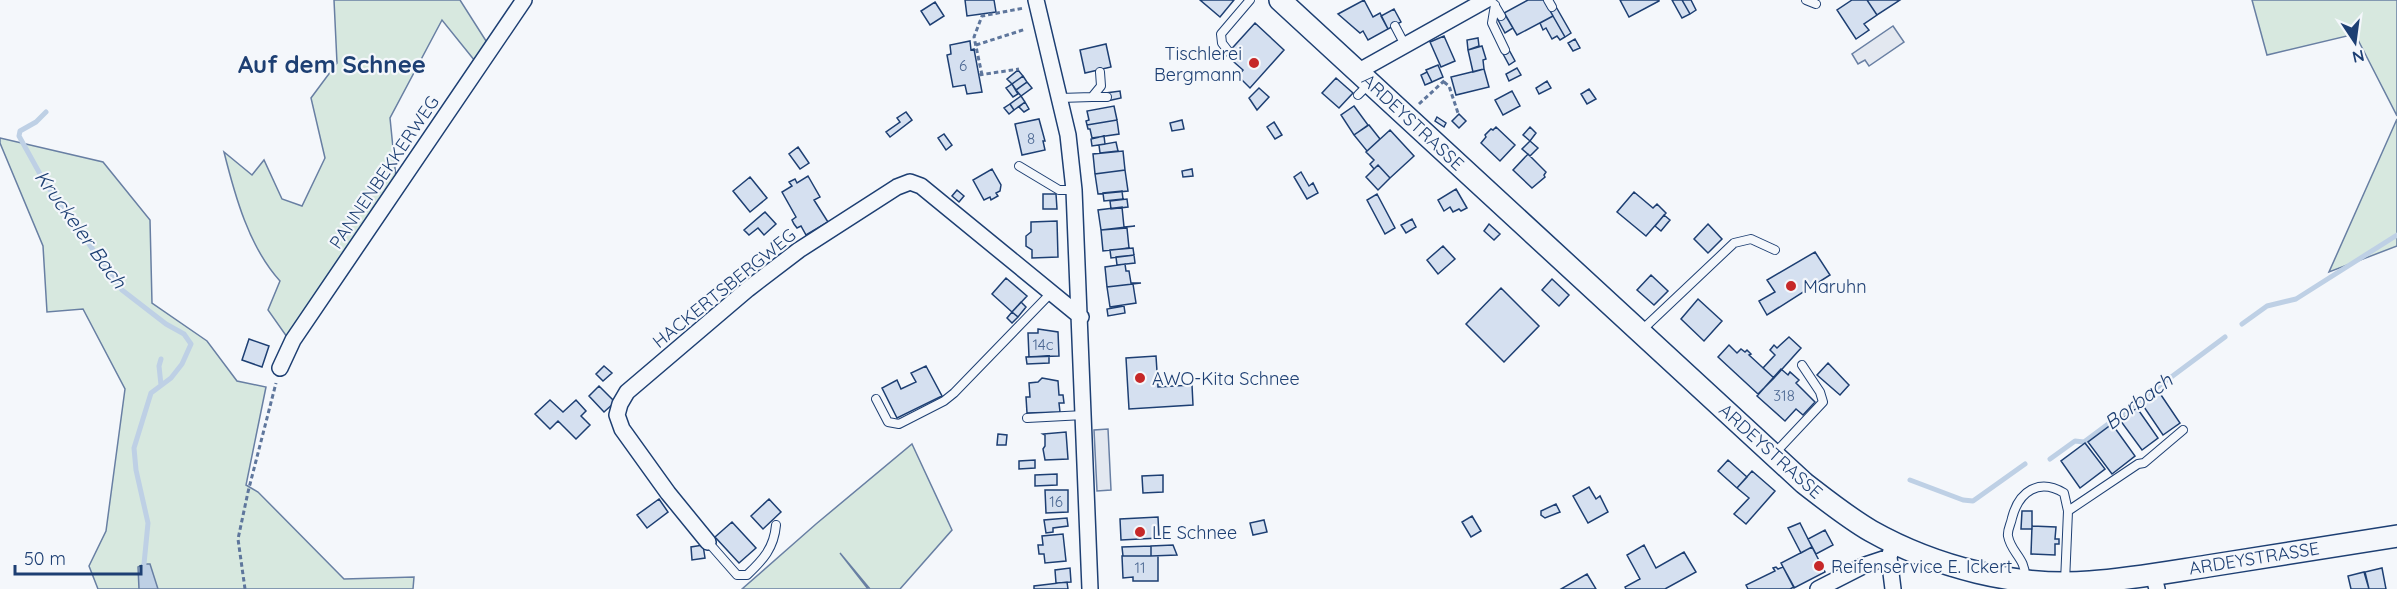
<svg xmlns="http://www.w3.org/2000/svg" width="2397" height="589" font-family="Quicksand,sans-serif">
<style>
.green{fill:#d7e8df;stroke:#687fa3;stroke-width:1.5}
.parking{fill:#e3e8f0;stroke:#687fa3;stroke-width:1.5}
.water{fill:#bed0e5;stroke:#687fa3;stroke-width:1.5}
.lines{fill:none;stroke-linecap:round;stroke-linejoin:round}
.stream{stroke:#bed0e5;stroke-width:5}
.building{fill:#d5e0f0;stroke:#1d3f73;stroke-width:1.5}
.service-casing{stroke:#1d3f73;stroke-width:10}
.minor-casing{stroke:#1d3f73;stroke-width:18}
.secondary-casing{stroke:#1d3f73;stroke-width:24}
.path{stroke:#5e769c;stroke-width:3;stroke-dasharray:4.5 3;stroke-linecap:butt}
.service{stroke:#f4f7fb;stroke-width:8}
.minor{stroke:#f4f7fb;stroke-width:15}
.secondary{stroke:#f4f7fb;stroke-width:21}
.poi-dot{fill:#c62828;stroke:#f4f7fb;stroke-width:2}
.labels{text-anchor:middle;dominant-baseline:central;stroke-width:4.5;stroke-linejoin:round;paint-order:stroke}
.number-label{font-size:15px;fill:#4b6792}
.poi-label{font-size:18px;fill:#1d3f73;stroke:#f4f7fb;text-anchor:start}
.street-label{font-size:18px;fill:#1d3f73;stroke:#f4f7fb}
.water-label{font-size:20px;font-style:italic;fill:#1d3f73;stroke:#f4f7fb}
.district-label{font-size:24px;font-weight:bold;fill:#1d3f73;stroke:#f4f7fb}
</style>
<rect width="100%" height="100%" fill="#f4f7fb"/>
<path class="green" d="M 334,0 L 460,0 L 488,44 L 475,61 L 442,20 L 390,118 L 396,178 L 287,337 L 268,310 L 280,281 C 249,247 235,196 224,152 L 252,175 L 264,160 L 282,199 L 302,206 L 325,158 L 311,98 L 337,63 Z
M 2252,0 L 2397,0 L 2397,116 L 2355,34 L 2267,55 Z
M 2397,119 L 2397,246 L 2329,272 Z
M 0,138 L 103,162 L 150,220 L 152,303 L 207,341 L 237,381 L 266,387 L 246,485 L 258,492 L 344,579 L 414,577 L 413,589 L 98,589 L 89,566 L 106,531 L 125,389 L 83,309 L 47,312 L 43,246 L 0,143 Z
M 912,444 L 952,530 L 900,589 L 870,589 L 840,553 L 868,589 L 742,589 L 816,524 Z"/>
<path class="parking" d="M 1893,26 L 1904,42 L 1869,66 L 1865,60 L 1858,64 L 1852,54 Z
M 1108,429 L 1111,490 L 1097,491 L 1094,430 Z"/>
<path class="water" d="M 144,564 L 150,564 L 158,589 L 139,589 L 138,567 Z"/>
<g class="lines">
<path class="stream" d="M 46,112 L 36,122 L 20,131 L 19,136 L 45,183 L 122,290 L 166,324 L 184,334 L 191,344 L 182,364 L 171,378 L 151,393 L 134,448 L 136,470 L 148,523 L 144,564
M 2242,324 L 2267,306 L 2296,299 L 2397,235
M 161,359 L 159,366 L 161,385
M 2050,459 L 2075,441 L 2084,442 L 2225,337
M 1910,480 L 1963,500 L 1973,501 L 2025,464"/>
</g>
<path class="building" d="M 965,0 L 994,0 L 996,12 L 967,16 Z
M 1200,0 L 1234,0 L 1220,17 Z
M 1364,0 L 1373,17 L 1380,13 L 1388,29 L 1368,40 L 1363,31 L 1360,33 L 1338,14 Z
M 1528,0 L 1544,0 L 1553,16 L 1517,35 L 1504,13 Z
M 1620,0 L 1659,0 L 1659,1 L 1629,17 Z
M 1672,0 L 1682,0 L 1690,14 L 1682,18 Z
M 1682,0 L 1691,0 L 1696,10 L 1690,14 Z
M 1852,0 L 1867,0 L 1877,15 L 1864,24 L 1869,30 L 1856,39 L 1837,10 Z
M 1867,0 L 1900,0 L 1877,15 Z
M 935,2 L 944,16 L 930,25 L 921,11 Z
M 1555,5 L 1571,33 L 1565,37 L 1549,9 Z
M 1394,9 L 1401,22 L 1388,29 L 1381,16 Z
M 1505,14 L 1513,28 L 1505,33 L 1497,18 Z
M 1553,16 L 1565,37 L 1560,40 L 1557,36 L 1552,39 L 1546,28 L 1543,30 L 1540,23 Z
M 1255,23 L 1284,50 L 1250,88 L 1238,76 L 1243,70 L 1226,55 Z
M 1444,36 L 1455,61 L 1441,67 L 1430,42 Z
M 1478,38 L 1479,46 L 1468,50 L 1467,40 Z
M 1575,39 L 1580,48 L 1573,51 L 1568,43 Z
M 970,41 L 971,50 L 974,49 L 982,92 L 967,94 L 965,85 L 953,87 L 947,55 L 951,54 L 950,45 Z
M 1106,44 L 1111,67 L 1085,73 L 1080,50 Z
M 1482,46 L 1486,59 L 1483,60 L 1484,69 L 1473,72 L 1468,50 Z
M 1508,48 L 1515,61 L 1509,65 L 1502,52 Z
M 1438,65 L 1443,77 L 1432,82 L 1426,70 Z
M 1517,68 L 1521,75 L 1509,81 L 1506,74 Z
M 1484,69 L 1489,87 L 1456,95 L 1451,77 Z
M 1018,70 L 1023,76 L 1012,84 L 1007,79 Z
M 1427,72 L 1432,82 L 1425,85 L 1421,75 Z
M 1023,76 L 1027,82 L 1016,90 L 1012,84 Z
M 1336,78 L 1353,93 L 1339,108 L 1322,93 Z
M 1547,81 L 1551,88 L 1539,94 L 1536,88 Z
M 1027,82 L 1032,88 L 1021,96 L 1016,90 Z
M 1012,84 L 1018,94 L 1013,97 L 1006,88 Z
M 1259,88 L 1269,97 L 1257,110 L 1249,98 Z
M 1589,89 L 1596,99 L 1587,104 L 1581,94 Z
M 1120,91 L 1121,98 L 1107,101 L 1106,93 Z
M 1512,91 L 1520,106 L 1503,115 L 1495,100 Z
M 1021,96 L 1025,102 L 1014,110 L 1010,104 Z
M 1025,102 L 1029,109 L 1024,112 L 1019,107 Z
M 1010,104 L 1014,110 L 1009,114 L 1004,108 Z
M 1114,106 L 1117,120 L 1087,125 L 1086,121 L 1089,120 L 1087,111 Z
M 1354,106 L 1368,125 L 1354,135 L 1341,115 Z
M 906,112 L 912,120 L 890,137 L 886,132 L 900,122 L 897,118 Z
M 1459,114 L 1466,121 L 1459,128 L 1452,121 Z
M 1437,117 L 1446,123 L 1444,127 L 1435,121 Z
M 1039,119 L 1045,141 L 1043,141 L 1045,150 L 1022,155 L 1015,124 Z
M 1117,120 L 1119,134 L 1092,138 L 1090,129 L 1088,129 L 1087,125 Z
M 1182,120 L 1184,129 L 1172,131 L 1170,123 Z
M 1274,122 L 1282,135 L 1275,139 L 1267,127 Z
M 1369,125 L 1380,139 L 1367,151 L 1354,135 Z
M 1496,127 L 1515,145 L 1500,161 L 1481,143 L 1486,137 L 1485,135 L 1491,129 L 1493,130 Z
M 1530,127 L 1536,133 L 1530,141 L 1523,135 Z
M 1390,130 L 1414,156 L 1390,178 L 1378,165 L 1374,169 L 1370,164 L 1374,160 L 1366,152 Z
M 944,134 L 952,145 L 946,150 L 938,138 Z
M 1104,136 L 1105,144 L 1092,146 L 1091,139 Z
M 1530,141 L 1538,148 L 1530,156 L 1522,149 Z
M 1116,142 L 1118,151 L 1100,153 L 1099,145 Z
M 798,147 L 809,163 L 800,169 L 789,154 Z
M 1123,151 L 1125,170 L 1095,174 L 1093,154 Z
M 1528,154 L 1546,172 L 1544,175 L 1545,177 L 1532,188 L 1513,170 Z
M 1378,165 L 1390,178 L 1378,190 L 1366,177 Z
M 992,169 L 1001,185 L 1000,191 L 996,193 L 998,196 L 991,200 L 990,197 L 984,200 L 973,180 Z
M 1192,169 L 1193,176 L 1183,177 L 1182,171 Z
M 1125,170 L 1128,191 L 1098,194 L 1095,174 Z
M 1301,172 L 1309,186 L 1313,183 L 1318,193 L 1307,199 L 1294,177 Z
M 808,176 L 820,197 L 814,200 L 828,222 L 806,235 L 801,226 L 797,228 L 794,224 L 792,220 L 796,217 L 782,192 L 792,186 L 789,182 L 795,179 L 797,183 Z
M 750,177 L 767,198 L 750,212 L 733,191 Z
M 1456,189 L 1467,208 L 1461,211 L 1459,209 L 1453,212 L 1450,207 L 1444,211 L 1438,200 Z
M 957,190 L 964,196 L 959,202 L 952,196 Z
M 1122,191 L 1123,199 L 1104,201 L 1103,193 Z
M 1634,192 L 1653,208 L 1657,204 L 1666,213 L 1646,236 L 1617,212 Z
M 1043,194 L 1056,194 L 1057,209 L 1043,209 Z
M 1377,194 L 1395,228 L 1385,234 L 1367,200 Z
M 1127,199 L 1128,207 L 1111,209 L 1110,201 Z
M 1122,207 L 1124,227 L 1135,226 L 1101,230 L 1098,210 Z
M 765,212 L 776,224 L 764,235 L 758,228 L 749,235 L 744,230 Z
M 1664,215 L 1670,220 L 1661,231 L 1655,226 Z
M 1412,219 L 1416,227 L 1406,233 L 1401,225 Z
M 1057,221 L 1058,257 L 1032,258 L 1032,250 L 1026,246 L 1026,236 L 1031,232 L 1031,222 Z
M 1489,224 L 1500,234 L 1494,240 L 1484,231 Z
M 1708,224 L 1722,239 L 1708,253 L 1694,239 Z
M 1127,228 L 1129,248 L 1103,251 L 1101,230 Z
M 1443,246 L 1455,259 L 1438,274 L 1427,260 Z
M 1133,248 L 1134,255 L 1111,258 L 1110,250 Z
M 1815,252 L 1830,275 L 1767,315 L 1759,301 L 1775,292 L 1767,280 Z
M 1134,255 L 1135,263 L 1117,265 L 1116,257 Z
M 1125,264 L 1126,271 L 1129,271 L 1131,283 L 1141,283 L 1107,287 L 1105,267 Z
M 1651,275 L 1668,291 L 1654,305 L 1637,290 Z
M 1006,278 L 1027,296 L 1012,312 L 992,294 Z
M 1552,279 L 1569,295 L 1559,306 L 1542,290 Z
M 1133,284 L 1136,303 L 1110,307 L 1107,287 Z
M 1501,288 L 1539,326 L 1504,362 L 1466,324 Z
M 1698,299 L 1722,321 L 1704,341 L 1681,319 Z
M 1021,302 L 1026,307 L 1018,317 L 1012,312 Z
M 1124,306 L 1125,313 L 1108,316 L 1107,309 Z
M 1012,312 L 1018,317 L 1012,323 L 1007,318 Z
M 1038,329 L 1058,332 L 1059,356 L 1029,357 L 1028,333 L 1038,333 Z
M 1789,337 L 1801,348 L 1774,378 L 1763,368 L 1775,355 L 1770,350 L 1774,345 L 1777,348 Z
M 249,339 L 269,346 L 262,367 L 242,360 Z
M 1729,345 L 1737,353 L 1741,349 L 1745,352 L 1747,350 L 1751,354 L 1749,355 L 1774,378 L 1758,394 L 1718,357 Z
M 1049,356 L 1049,363 L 1027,364 L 1026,357 Z
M 1156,356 L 1158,387 L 1192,385 L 1193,405 L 1129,409 L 1126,358 Z
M 1828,363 L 1849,385 L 1840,395 L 1817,375 Z
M 604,366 L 612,373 L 603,381 L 596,374 Z
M 926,366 L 942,396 L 897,418 L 882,388 L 897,380 L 901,389 L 916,382 L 911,373 Z
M 1781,369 L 1788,375 L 1790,372 L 1799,380 L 1796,383 L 1815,402 L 1803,415 L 1796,409 L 1785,421 L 1757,396 Z
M 1042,378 L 1058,381 L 1059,395 L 1063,395 L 1064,403 L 1059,403 L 1060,412 L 1027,413 L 1026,397 L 1030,397 L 1029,383 L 1038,382 Z
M 599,386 L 615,402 L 604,412 L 589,396 Z
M 2159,392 L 2180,423 L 2163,435 L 2142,404 Z
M 550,400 L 563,412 L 576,400 L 586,411 L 581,416 L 590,425 L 576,439 L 558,421 L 550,429 L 535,414 Z
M 2137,408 L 2158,438 L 2142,450 L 2120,420 Z
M 2112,424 L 2135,456 L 2112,474 L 2088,442 Z
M 1066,432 L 1068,459 L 1045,460 L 1043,449 L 1045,446 L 1045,435 L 1043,434 Z
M 998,434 L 1007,435 L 1006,445 L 997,445 Z
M 2085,443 L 2105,469 L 2080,488 L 2061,461 Z
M 1035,460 L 1035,468 L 1019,469 L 1019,461 Z
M 1728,460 L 1747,477 L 1737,488 L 1718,471 Z
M 1752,471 L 1775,491 L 1746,524 L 1734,514 L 1749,498 L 1737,488 Z
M 1057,474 L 1057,485 L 1035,486 L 1035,475 Z
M 1163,475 L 1163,492 L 1143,493 L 1142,476 Z
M 1589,487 L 1596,499 L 1600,496 L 1608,512 L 1588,523 L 1573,496 Z
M 1045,490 L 1068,490 L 1068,512 L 1046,513 Z
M 659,499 L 668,512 L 647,528 L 637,515 Z
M 769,499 L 781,512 L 763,529 L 751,516 Z
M 1556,504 L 1560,512 L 1545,518 L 1541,515 L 1541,511 Z
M 2022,511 L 2032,511 L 2032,529 L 2021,529 Z
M 1472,516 L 1481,531 L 1471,537 L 1462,522 Z
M 1158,517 L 1159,538 L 1121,540 L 1120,519 Z
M 1067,518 L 1068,526 L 1053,528 L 1053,532 L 1046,533 L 1044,520 Z
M 1264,520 L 1267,532 L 1253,535 L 1250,523 Z
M 732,522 L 756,548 L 739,563 L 715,537 Z
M 1800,523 L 1812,547 L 1801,553 L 1788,528 Z
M 2032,526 L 2056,527 L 2055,539 L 2059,539 L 2059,544 L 2055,544 L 2055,555 L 2031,554 Z
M 1825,530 L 1833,545 L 1816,554 L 1808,539 Z
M 1063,534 L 1066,561 L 1045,563 L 1044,554 L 1039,554 L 1038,545 L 1043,545 L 1042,536 Z
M 703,545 L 705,558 L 692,560 L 691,547 Z
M 1173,545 L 1177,555 L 1151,556 L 1151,546 Z
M 1644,545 L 1656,568 L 1684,552 L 1696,572 L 1665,589 L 1626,589 L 1625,587 L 1640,579 L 1627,555 Z
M 1151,546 L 1151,556 L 1123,556 L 1122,547 Z
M 1812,547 L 1825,572 L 1794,588 L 1781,563 Z
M 1122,556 L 1158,556 L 1158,581 L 1133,581 L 1133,577 L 1123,578 Z
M 1776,567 L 1778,569 L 1783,567 L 1794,587 L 1790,589 L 1748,589 L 1746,585 L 1775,571 L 1773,568 Z
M 1070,568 L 1071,582 L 1056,583 L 1055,570 Z
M 2382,568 L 2386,589 L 2369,589 L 2365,572 Z
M 2364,572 L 2369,589 L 2351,589 L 2348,576 Z
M 1587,574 L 1596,589 L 1561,589 Z
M 1067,582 L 1068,589 L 1034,589 L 1034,586 Z"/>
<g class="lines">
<g class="service-casing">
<path id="service" d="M 1548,0 L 1552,7
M 1806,0 L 1816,4
M 1494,4 L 1501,16
M 1495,5 L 1492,23 L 1505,50
M 1395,26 L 1405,45
M 1229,52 L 1222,43 L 1221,34 L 1250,0
M 1358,95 L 1370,83
M 1092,97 L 1107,97
M 1060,98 L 1092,97 L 1101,86 L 1100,72
M 1019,166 L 1059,190 L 1074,190
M 1642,330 L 1734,243 L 1751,239 L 1775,250
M 876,399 L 888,422 L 899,424 L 944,401 L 954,393 L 1050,294
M 1027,418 L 1084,415
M 1775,453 L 1823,402 L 1820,392 L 1802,365
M 2068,511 L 2138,464 L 2144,463 L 2183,430
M 708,542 L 737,575 L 747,575 C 763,560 774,548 776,525
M 2025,578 C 2026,558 2011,553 2008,536 C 2007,530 2011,524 2012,518 C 2019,491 2039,478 2064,493 L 2068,511 L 2065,582"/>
</g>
<g class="minor-casing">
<path id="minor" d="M 1036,0 L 1068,135 L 1074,190 L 1090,589
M 1359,71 L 1486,0
M 280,368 L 293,340 L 524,0
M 708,542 L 668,493 L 622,429 L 617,415 L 620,404 L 627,392 L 748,289 L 799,250 L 897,187 L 910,182 L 921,186 L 1081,317
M 1892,548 L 1889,557 L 1893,589
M 2153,574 L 2157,589
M 1818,589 L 1865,565 L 1889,557"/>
</g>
<g class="secondary-casing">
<path id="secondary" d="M 1280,0 L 1804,483 C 1826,500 1847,517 1871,531 C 1935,567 2017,588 2090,582 C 2130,579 2169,572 2208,566 C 2271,556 2334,546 2397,536"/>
</g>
<path class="path" d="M 976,45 L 1026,29
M 979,75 L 1019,69
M 982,75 L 974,37 L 982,16 L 1024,8
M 1444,82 L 1449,86 L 1458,113
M 1419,104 L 1445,80
M 245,589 L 238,539 L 248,492 L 276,383"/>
<use href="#service" class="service"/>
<use href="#minor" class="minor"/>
<use href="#secondary" class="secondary"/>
</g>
<g class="poi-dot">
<circle cx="1254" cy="63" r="6"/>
<circle cx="1791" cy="286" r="6"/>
<circle cx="1140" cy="378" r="6"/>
<circle cx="1140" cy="532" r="6"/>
<circle cx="1819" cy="566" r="6"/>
</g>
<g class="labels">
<g class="number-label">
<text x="963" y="65">6</text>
<text x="1031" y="138">8</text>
<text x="1043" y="344">14c</text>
<text x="1784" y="395">318</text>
<text x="1056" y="501">16</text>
<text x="1140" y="567">11</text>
</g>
<g class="poi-label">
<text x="1242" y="53" text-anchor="end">Tischlerei<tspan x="1242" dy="21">Bergmann</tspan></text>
<text x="1803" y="286">Maruhn</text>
<text x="1152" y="378">AWO-Kita Schnee</text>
<text x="1152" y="532">LE Schnee</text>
<text x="1831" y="566">Reifenservice E. Ickert</text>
</g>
<g class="street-label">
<text transform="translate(1413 122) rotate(43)">ARDEYSTRASSE</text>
<text transform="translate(384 172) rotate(-56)">PANNENBEKKERWEG</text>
<text transform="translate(724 288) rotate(-39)">HACKERTSBERGWEG</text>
<text transform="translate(1771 451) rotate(42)">ARDEYSTRASSE</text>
<text transform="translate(2254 558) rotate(-9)">ARDEYSTRASSE</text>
</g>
<g class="water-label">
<text transform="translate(81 229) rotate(54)">Kruckeler Bach</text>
<text transform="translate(2138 401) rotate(-37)">Borbach</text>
</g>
<g class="district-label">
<text x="332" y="64">Auf dem Schnee</text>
</g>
</g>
<g transform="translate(2355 42) rotate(167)" stroke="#f4f7fb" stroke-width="4.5" paint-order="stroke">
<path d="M0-4.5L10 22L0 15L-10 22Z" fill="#1d3f73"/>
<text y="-9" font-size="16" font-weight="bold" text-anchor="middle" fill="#1d3f73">N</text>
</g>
<path d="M15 565v9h126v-9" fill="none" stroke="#1d3f73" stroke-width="3"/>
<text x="24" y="565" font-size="18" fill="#1d3f73" stroke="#f4f7fb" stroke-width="4.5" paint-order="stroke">50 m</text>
</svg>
